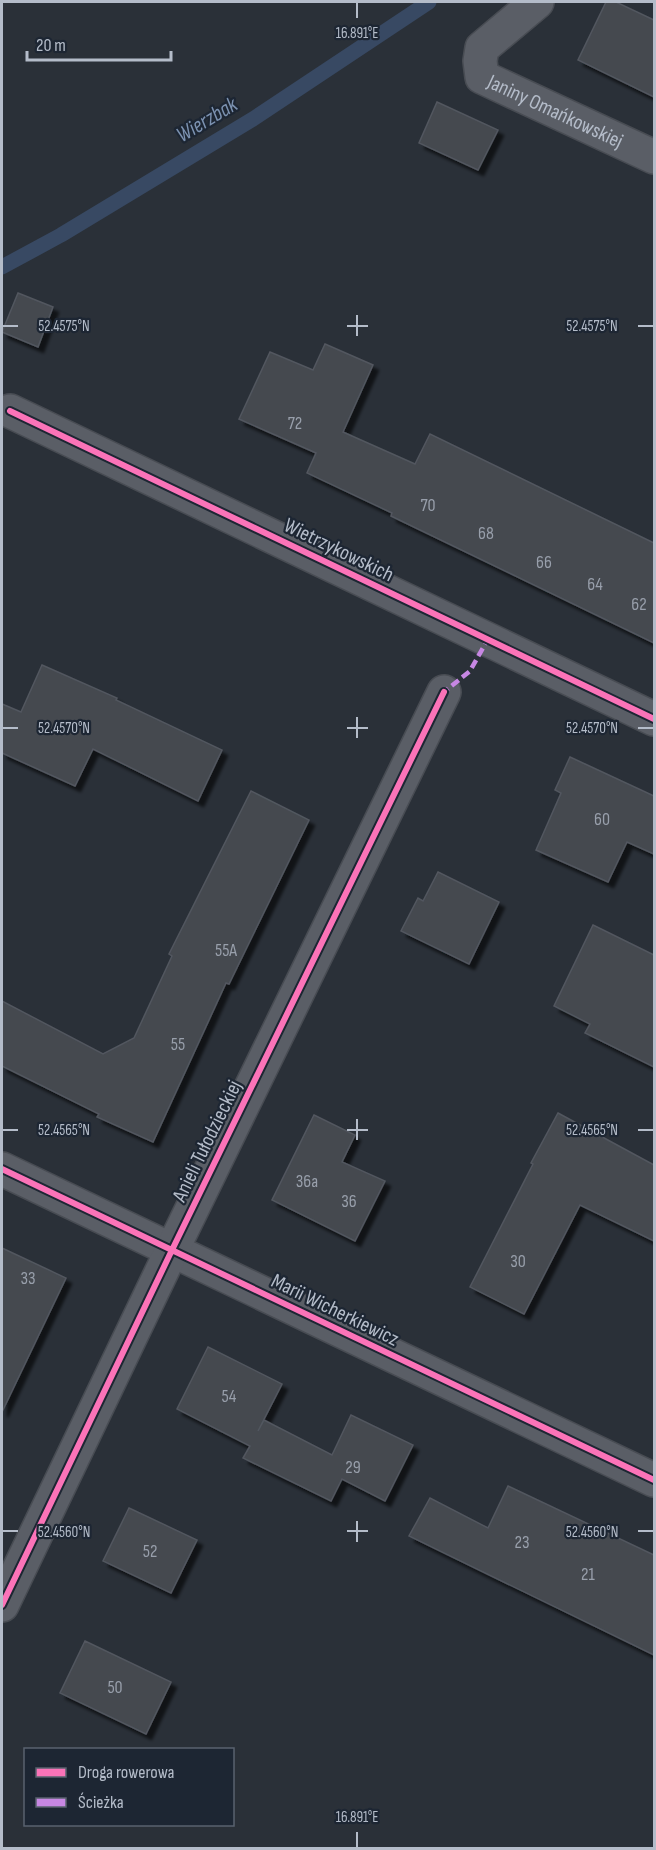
<svg xmlns="http://www.w3.org/2000/svg" width="656" height="1850" font-family="'Sofia Sans Condensed',sans-serif">
<style>
.lines{fill:none;stroke-linecap:round;stroke-linejoin:round}
.stream{stroke:#384963;stroke-width:15}
.building{fill:#444950;stroke:#52575f;stroke-width:1.5;filter:url(#shadow)}
.minor-casing{stroke:#484c53;stroke-width:36}
.minor{stroke:#5a5e66;stroke-width:33}
.quiet{stroke:#c787e3;stroke-width:4.5;stroke-dasharray:9 4.5;stroke-linecap:butt}
.cycleway-casing{stroke:#1d2633;stroke-width:10}
.cycleway{stroke:#fb73b8;stroke-width:6}
.ticks{fill:none;stroke:#b4bcc9;stroke-width:2}
.labels{text-anchor:middle;dominant-baseline:central;stroke-width:4.5;stroke-linejoin:round;paint-order:stroke}
.number-label{font-size:18px;fill:#989fab}
.street-label{font-size:21px;fill:#b4bcc9;stroke:#1d2633}
.water-label{font-size:22px;font-style:italic;fill:#7c92b1;stroke:#1d2633}
.ticks-label{font-size:15px;text-anchor:middle;fill:#b4bcc9;stroke:#1d2633;stroke-width:4.5;stroke-linejoin:round;paint-order:stroke}
</style>
<defs>
<filter id="shadow"><feDropShadow dx="5.5" dy="5.5" stdDeviation="1.5" flood-color="#0009"/></filter>
</defs>
<rect width="100%" height="100%" fill="#2a3038"/>
<g class="lines">
<path class="stream" d="M 2,267 L 61,235 L 253,119 L 429,2"/>
</g>
<path class="building" d="M 606,2 L 616,2 L 654,20 L 654,97 L 578,60 Z
M 437,102 L 498,130 L 478,170 L 419,143 Z
M 18,293 L 53,307 L 38,347 L 2,332 Z
M 325,344 L 373,365 L 343,432 L 415,464 L 430,434 L 654,543 L 654,643 L 391,516 L 392,513 L 307,473 L 316,453 L 239,419 L 270,352 L 313,370 Z
M 42,665 L 117,698 L 116,700 L 222,750 L 198,801 L 93,749 L 75,786 L 2,753 L 2,704 L 21,712 Z
M 570,757 L 654,796 L 654,854 L 627,842 L 608,882 L 536,850 L 561,793 L 555,790 Z
M 251,791 L 309,820 L 229,984 L 226,983 L 153,1142 L 97,1117 L 99,1114 L 2,1066 L 2,1001 L 103,1054 L 134,1038 L 172,956 L 169,954 Z
M 438,872 L 499,902 L 469,964 L 401,931 L 418,898 L 423,901 Z
M 593,925 L 654,955 L 654,1067 L 585,1033 L 590,1024 L 554,1006 Z
M 558,1113 L 654,1165 L 654,1241 L 580,1205 L 524,1314 L 470,1287 L 533,1164 L 531,1163 Z
M 314,1115 L 355,1135 L 342,1162 L 385,1181 L 355,1241 L 272,1200 Z
M 2,1248 L 66,1278 L 2,1412 Z
M 208,1347 L 282,1384 L 258,1431 L 264,1420 L 332,1455 L 351,1415 L 413,1445 L 385,1501 L 342,1479 L 331,1501 L 243,1458 L 250,1446 L 177,1409 Z
M 508,1486 L 654,1555 L 654,1655 L 409,1536 L 430,1498 L 488,1528 Z
M 129,1508 L 197,1540 L 171,1593 L 103,1561 Z
M 85,1641 L 171,1682 L 146,1734 L 60,1693 Z"/>
<g class="lines">
<g class="minor-casing">
<g id="minor">
<path id="s1" d="M 537,2 L 482,48 L 480,61 L 482,77 L 654,157"/>
<path d="M 10,411 L 654,719"/>
<path d="M 2,1169 L 654,1480"/>
<path d="M 2,1605 L 172,1250 L 444,692"/>
</g>
</g>
<use href="#minor" class="minor"/>
<path class="quiet" d="M 442,695 L 444,692 L 470,671 L 488,639"/>
<g class="cycleway-casing">
<path id="cycleway" d="M 10,411 L 654,719
M 2,1169 L 654,1480
M 2,1605 L 172,1250 L 444,692"/>
</g>
<use href="#cycleway" class="cycleway"/>
</g>
<path class="ticks" d="M 357,3 L 357,18M 357,315 L 357,336M 3,326 L 18,326M 347,326 L 368,326M 638,326 L 653,326M 357,717 L 357,738M 3,728 L 18,728M 347,728 L 368,728M 638,728 L 653,728M 357,1119 L 357,1140M 3,1130 L 18,1130M 347,1130 L 368,1130M 638,1130 L 653,1130M 357,1521 L 357,1542M 3,1531 L 18,1531M 347,1531 L 368,1531M 638,1531 L 653,1531M 357,1832 L 357,1847"/>
<g class="labels">
<g class="number-label">
<text x="295" y="423">72</text>
<text x="428" y="505">70</text>
<text x="486" y="533">68</text>
<text x="544" y="562">66</text>
<text x="595" y="584">64</text>
<text x="639" y="604">62</text>
<text x="602" y="819">60</text>
<text x="226" y="950">55A</text>
<text x="178" y="1044">55</text>
<text x="307" y="1181">36a</text>
<text x="349" y="1201">36</text>
<text x="518" y="1261">30</text>
<text x="28" y="1278">33</text>
<text x="229" y="1396">54</text>
<text x="353" y="1467">29</text>
<text x="522" y="1542">23</text>
<text x="150" y="1551">52</text>
<text x="588" y="1574">21</text>
<text x="115" y="1687">50</text>
</g>
<g class="street-label">
<text stroke="none"><textPath href="#s1" startOffset="182">Janiny Omańkowskiej</textPath></text>
<text transform="translate(339 550) rotate(26)">Wietrzykowskich</text>
<text transform="translate(207 1141) rotate(-64)">Anieli Tułodzieckiej</text>
<text transform="translate(335 1310) rotate(26)">Marii Wicherkiewicz</text>
</g>
<g class="water-label">
<text transform="translate(207 120) rotate(-31)">Wierzbak</text>
</g>
</g>
<g class="ticks-label">
<text x="357" y="38">16.891°E</text>
<text x="64" y="331">52.4575°N</text>
<text x="592" y="331">52.4575°N</text>
<text x="64" y="733">52.4570°N</text>
<text x="592" y="733">52.4570°N</text>
<text x="64" y="1135">52.4565°N</text>
<text x="592" y="1135">52.4565°N</text>
<text x="64" y="1537">52.4560°N</text>
<text x="592" y="1537">52.4560°N</text>
<text x="357" y="1822">16.891°E</text>
</g>
<rect width="656" height="1850" fill="none" stroke="#b4bcc9" stroke-width="6"/>
<rect x="24" y="1748" width="210" height="78" fill="#1d2633" stroke="#59626f" stroke-width="1.5"/>
<rect x="36" y="1768" width="30" height="9" fill="#fb73b8" stroke="#59626f" stroke-width="1.5"/>
<text x="78" y="1778" font-size="18" fill="#b4bcc9">Droga rowerowa</text>
<rect x="36" y="1798" width="30" height="9" fill="#c787e3" stroke="#59626f" stroke-width="1.5"/>
<text x="78" y="1808" font-size="18" fill="#b4bcc9">Ścieżka</text>
<path d="M27 51v9h144v-9" fill="none" stroke="#b4bcc9" stroke-width="3"/>
<text x="36" y="51" font-size="18" fill="#b4bcc9" stroke="#1d2633" stroke-width="4.5" paint-order="stroke">20 m</text>
</svg>
